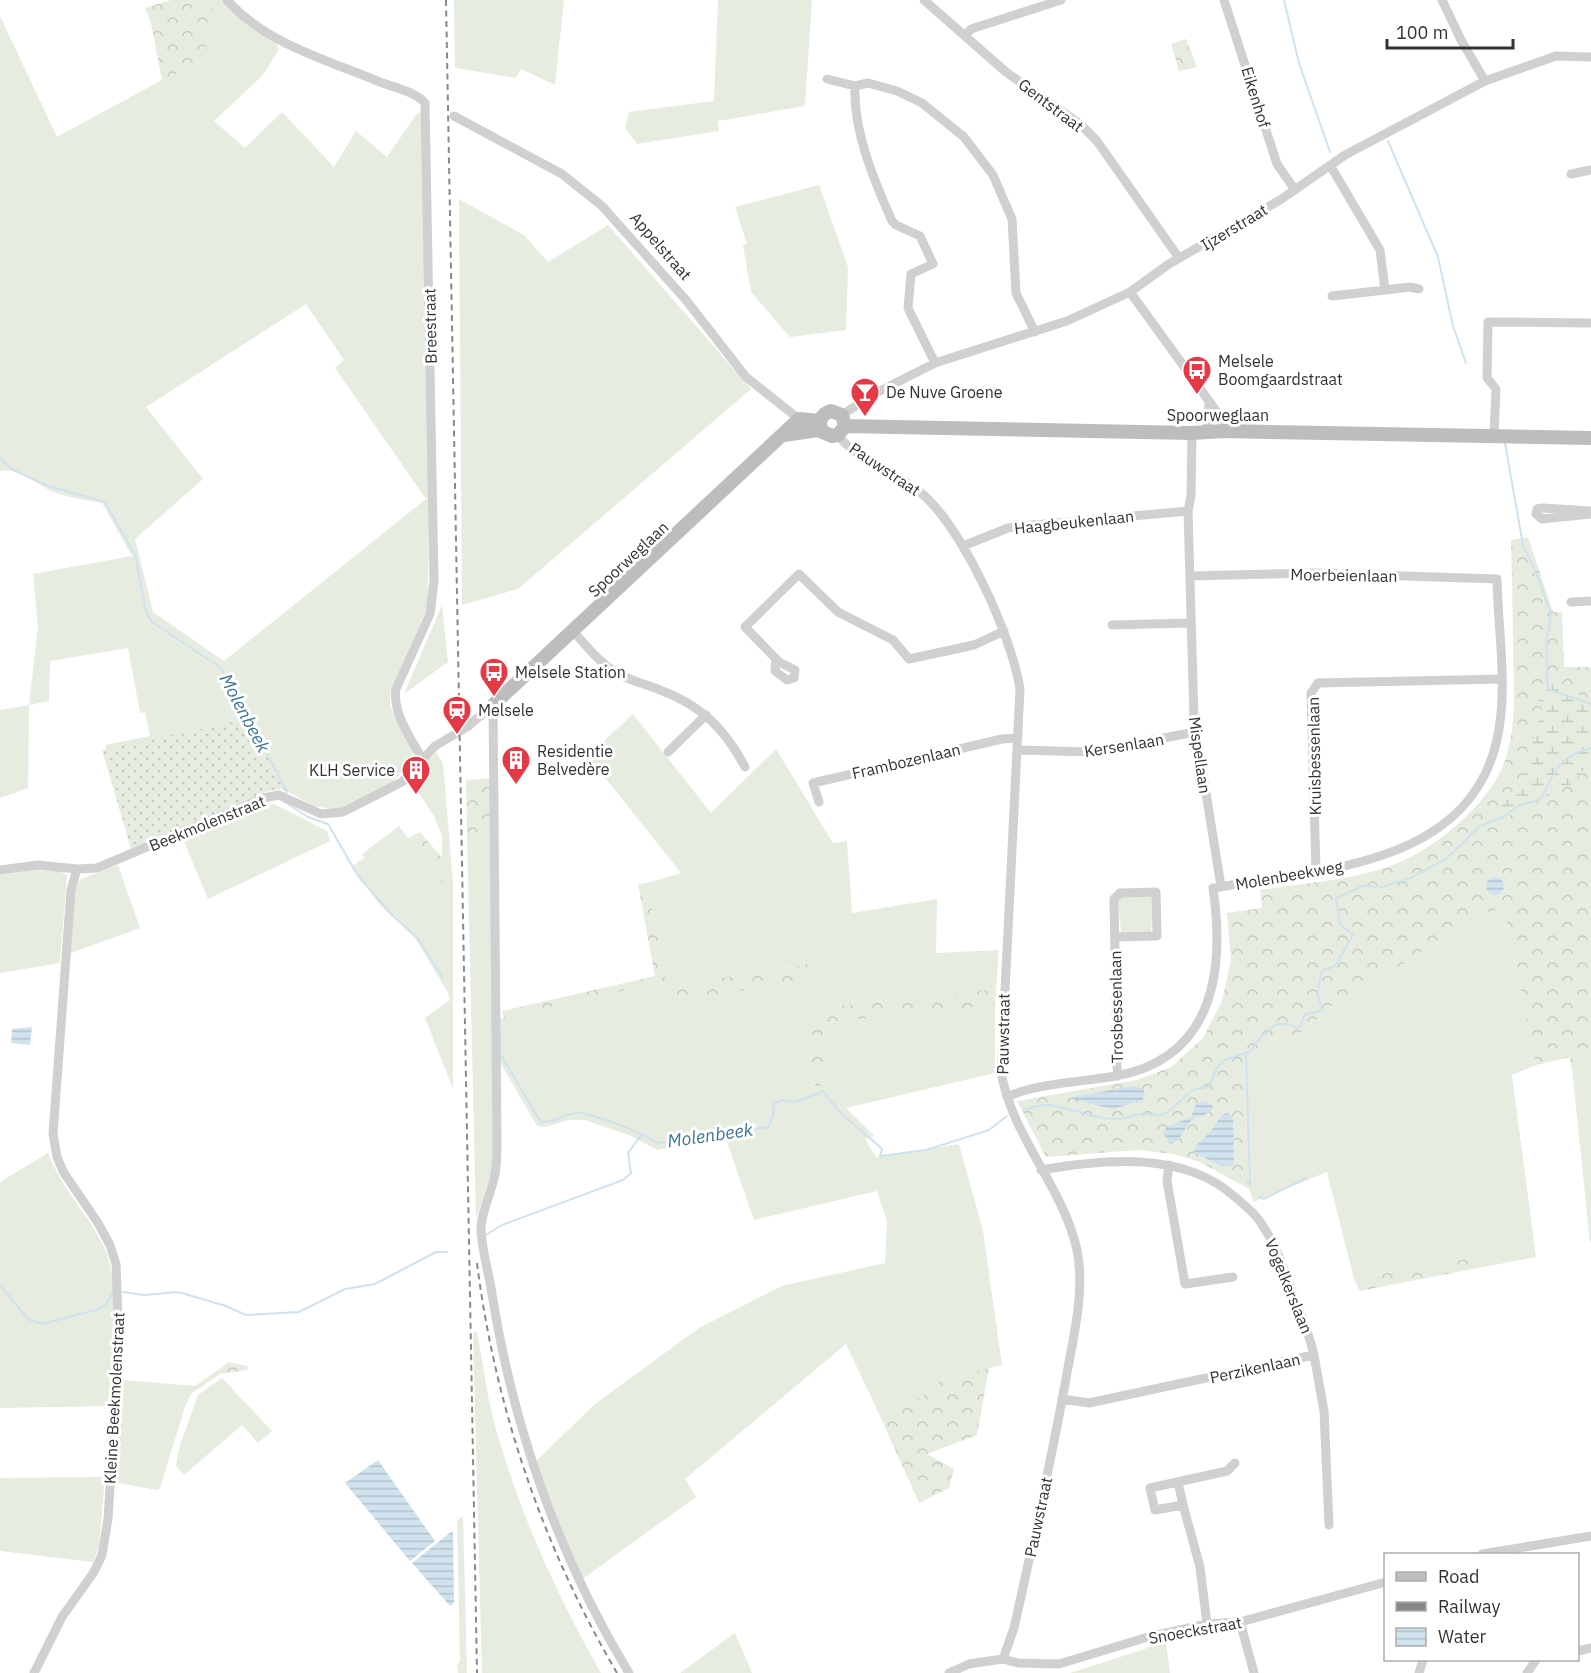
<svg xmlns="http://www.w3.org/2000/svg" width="1591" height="1673" font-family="'IBM Plex Sans',sans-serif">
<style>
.grass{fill:#e6ecdf;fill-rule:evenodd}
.forest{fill:url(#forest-crowns)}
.wetland{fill:url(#wetland-marsh)}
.garden{fill:url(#garden-dots)}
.water{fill:url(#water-rules)}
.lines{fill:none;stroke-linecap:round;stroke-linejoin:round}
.stream{stroke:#cfe2ee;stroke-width:2}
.street{stroke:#d0d0d0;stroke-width:9}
.secondary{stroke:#bdbdbd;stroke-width:14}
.rail{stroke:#888;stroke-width:2;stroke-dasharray:6 4.5;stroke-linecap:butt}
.labels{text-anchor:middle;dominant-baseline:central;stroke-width:6;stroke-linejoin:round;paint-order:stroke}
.street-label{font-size:16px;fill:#333;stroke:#fff}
.poi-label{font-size:16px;fill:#333;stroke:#fff;text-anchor:start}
.water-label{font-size:18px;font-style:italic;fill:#3f7597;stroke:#fff}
</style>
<defs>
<pattern id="forest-crowns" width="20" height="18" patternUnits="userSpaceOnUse" patternTransform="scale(1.5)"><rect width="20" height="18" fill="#e6ecdf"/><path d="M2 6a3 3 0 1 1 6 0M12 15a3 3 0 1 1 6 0" fill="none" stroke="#c6cbc0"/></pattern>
<pattern id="wetland-marsh" width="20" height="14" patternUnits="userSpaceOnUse" patternTransform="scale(1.5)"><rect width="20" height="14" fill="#e6ecdf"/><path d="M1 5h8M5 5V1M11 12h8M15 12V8" fill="none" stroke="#c6cbc0"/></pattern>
<pattern id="garden-dots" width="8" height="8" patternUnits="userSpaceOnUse" patternTransform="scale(1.5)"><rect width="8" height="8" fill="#e6ecdf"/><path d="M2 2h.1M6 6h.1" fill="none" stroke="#c6cbc0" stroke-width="1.8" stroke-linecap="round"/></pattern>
<pattern id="water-rules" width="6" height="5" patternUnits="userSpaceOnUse" patternTransform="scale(1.5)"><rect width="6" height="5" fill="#cfe2ee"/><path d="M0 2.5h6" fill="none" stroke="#b2c2cd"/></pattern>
</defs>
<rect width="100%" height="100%" fill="#fff"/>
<path class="grass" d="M 208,0 L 223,0 L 251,27 L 276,43 L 279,49 L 263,75 L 214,121 L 245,148 L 282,112 L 334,167 L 356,131 L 387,157 L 416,115 L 421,112 L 429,498 L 428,606 L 390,694 L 390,706 L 413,751 L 412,761 L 388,787 L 337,810 L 314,806 L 290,793 L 251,718 L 106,750 L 105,745 L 150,736 L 145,712 L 140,713 L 128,648 L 50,661 L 49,701 L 29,705 L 28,788 L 0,798 L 0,710 L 29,705 L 38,627 L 33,574 L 132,556 L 102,503 C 87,500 70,498 56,493 C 39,487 19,466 0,471 L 0,16 L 57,137 L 160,81 L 211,58 L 203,42 L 224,22 ZM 306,304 L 344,360 L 335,368 L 426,499 L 224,661 L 153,612 L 135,539 L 203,479 L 146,407 Z
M 454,0 L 564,0 L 555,85 L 521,69 L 516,78 L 455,68 Z
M 718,0 L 812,0 L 805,106 L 718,121 L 719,131 L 637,144 L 625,128 L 629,112 L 714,101 Z
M 819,185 L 848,267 L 846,330 L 790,337 L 751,292 L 743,245 L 747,244 L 735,207 Z
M 459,199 L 524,235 L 548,262 L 608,225 L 751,389 L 518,589 L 462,605 Z
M 442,605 L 448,662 L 404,694 Z
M 633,714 L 711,813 L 776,749 L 833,843 L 847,841 L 852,913 L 937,899 L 936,953 L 999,950 L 996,989 L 809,1009 L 809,1048 L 815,1086 L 828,1084 L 825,1023 L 995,1005 L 995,1073 L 846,1108 L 874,1136 L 865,1139 L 876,1157 L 959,1144 L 983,1231 L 1002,1365 L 939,1380 L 936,1390 L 879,1414 L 846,1344 L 685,1479 L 696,1497 L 581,1580 L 534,1463 L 595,1404 L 699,1328 L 782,1286 L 885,1263 L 887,1221 L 877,1191 L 754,1220 L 726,1139 L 657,1150 L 631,1136 L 585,1120 L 569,1120 L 546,1127 L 537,1126 L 498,1059 L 498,1019 L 666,981 L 647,883 L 681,873 L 588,756 ZM 806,964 L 665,1003 L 663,988 Z
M 436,752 L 443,763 L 453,883 L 453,1089 L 425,1018 L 450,1000 L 448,993 L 415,938 L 380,905 L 351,867 L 364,858 L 362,854 L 399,826 L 442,882 L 442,836 L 434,816 L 411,781 Z
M 274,804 L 327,831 L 330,841 L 208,899 L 182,837 Z
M 467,834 L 490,834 L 493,1142 L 492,1170 L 476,1219 Z
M 118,865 L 140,928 L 68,954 L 75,885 L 81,879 Z
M 35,870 L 59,871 L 67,875 L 60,963 L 0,973 L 0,875 Z
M 1121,896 L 1150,896 L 1153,898 L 1151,933 L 1121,933 L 1118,899 Z
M 1503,905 L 1536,1065 L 1512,1075 L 1536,1257 L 1478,1268 L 1475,1257 L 1354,1279 L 1327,1172 L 1254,1202 L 1249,1189 L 1244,1060 L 1271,1039 L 1300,1034 L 1330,1007 Z
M 1591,1067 L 1591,1242 L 1590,1242 L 1572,1069 Z
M 48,1153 C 63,1191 87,1212 104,1247 C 122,1286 113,1363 109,1406 L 0,1408 L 0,1182 Z
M 473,1332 L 477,1332 C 483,1362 486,1393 494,1422 C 518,1510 556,1594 601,1673 L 482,1673 Z
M 222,1378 L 272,1431 L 258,1443 L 242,1425 L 184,1475 L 176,1466 L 179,1448 L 198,1395 Z
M 121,1380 L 195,1386 L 185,1407 L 160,1488 L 157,1490 L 113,1482 Z
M 105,1477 L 99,1547 L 93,1562 L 0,1551 L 0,1478 Z
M 463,1516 L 467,1673 L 458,1673 L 457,1664 L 460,1662 L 457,1520 Z
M 735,1633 L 752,1673 L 680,1673 Z
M 1166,1642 L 1170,1673 L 1070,1673 L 1083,1669 Z"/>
<path class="forest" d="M 171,0 L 208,0 L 224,22 L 204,42 L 211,58 L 162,80 L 151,23 L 145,8 Z
M 1186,39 L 1197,67 L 1179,71 L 1171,44 Z
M 1528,537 L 1553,612 L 1562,612 L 1564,667 L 1591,667 L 1591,1067 L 1572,1069 L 1570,1057 L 1536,1065 L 1503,905 L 1330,1007 L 1300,1034 L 1271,1039 L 1244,1060 L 1249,1189 L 1200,1162 L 1174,1154 L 1138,1150 L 1046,1157 L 1017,1101 L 1137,1080 L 1171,1067 L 1203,1038 L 1222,1001 L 1231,960 L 1227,913 L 1262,908 L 1260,890 C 1306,883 1355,880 1398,863 C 1437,847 1487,805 1503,766 C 1517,731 1514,691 1513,654 C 1513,616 1512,578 1511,540 Z
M 491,778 L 490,834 L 467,834 L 466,780 Z
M 420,832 L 442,858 L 442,884 L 408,838 Z
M 647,883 L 666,981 L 504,1018 L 502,1011 L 655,976 L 638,884 Z
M 807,964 L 808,980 L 665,1003 L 662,988 Z
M 996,989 L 995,1005 L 825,1023 L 828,1085 L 815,1086 L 809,1048 L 809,1009 Z
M 1476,1257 L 1478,1268 L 1360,1291 L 1354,1279 Z
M 229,1362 L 248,1366 L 247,1370 L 220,1374 L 192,1393 L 195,1386 Z
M 989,1368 L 977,1435 L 927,1454 L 954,1469 L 949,1488 L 919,1503 L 879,1414 L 936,1390 L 939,1380 Z"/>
<path class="wetland" d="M 1548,683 L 1591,699 L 1591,761 L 1572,784 L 1553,789 L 1543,803 L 1533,804 L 1502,819 L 1499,810 L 1516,787 L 1522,775 L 1532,751 L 1534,727 L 1539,722 L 1542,708 L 1538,703 Z"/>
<path class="garden" d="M 252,718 L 290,793 L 280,789 L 265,792 L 131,849 L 102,750 Z"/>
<path class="water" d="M1486 886a9 9 0 1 1 18 0a9 9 0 1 1-18 0Z
M 32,1027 L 30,1045 L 11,1043 L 12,1029 Z
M 1135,1086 L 1144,1090 L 1143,1100 L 1112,1109 L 1073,1099 L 1076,1096 Z
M 1203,1101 L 1212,1104 L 1213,1108 C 1208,1116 1200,1114 1192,1120 C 1182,1128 1184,1140 1170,1144 L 1163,1133 L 1167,1127 L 1191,1117 L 1196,1104 Z
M 1227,1113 L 1233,1117 L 1234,1165 L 1222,1166 L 1194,1153 L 1195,1147 L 1210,1132 L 1222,1115 Z
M 378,1460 L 435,1541 L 410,1561 L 345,1483 Z
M 451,1532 L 453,1532 L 454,1603 L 450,1606 L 412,1563 Z"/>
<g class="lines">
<path class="stream" d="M 1284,0 L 1299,63 L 1330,152
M 1388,141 L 1438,257 L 1453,326 L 1466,363
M 1505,443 L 1523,545 L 1539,580 L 1551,615 L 1546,641 L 1548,689 L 1591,704
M 0,458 L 11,469 L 48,486 L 105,502 L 135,555 L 146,611 L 152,622 L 221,668 L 287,791 L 285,795
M 283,801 L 308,817 L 328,824 L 358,876 L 393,916 L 418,938 L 442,977
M 1246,1054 L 1250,1186
M 501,1055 L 540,1121 C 554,1125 567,1111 582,1113 C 604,1118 638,1131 658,1143 L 768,1127 L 773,1116 L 774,1103 L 782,1100 L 795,1102 L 824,1091 C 837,1114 862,1130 882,1149 L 880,1156 L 926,1150 L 989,1130 L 1007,1116
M 1023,1110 C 1061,1096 1077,1118 1114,1119 C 1134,1119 1137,1109 1160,1116 C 1180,1108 1186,1085 1209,1087 L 1217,1068 L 1225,1060 L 1251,1051 L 1259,1039 L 1275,1025 L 1286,1023 L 1297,1028 L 1301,1025 L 1305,1014 L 1318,1012 L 1322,1009 L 1317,992 L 1322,971 L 1335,966 L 1353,935 L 1340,924 L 1336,898 L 1363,886 L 1383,887 L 1410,878 L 1446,859 L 1480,826 L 1503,817 L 1520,805 L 1540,800 C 1556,772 1556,757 1591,748
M 1260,1197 L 1264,1199 L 1306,1178
M 486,1235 L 502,1225 L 623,1180 L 631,1173 L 628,1153 L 642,1134
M 0,1285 L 28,1319 L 42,1324 L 100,1309 L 107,1303 L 113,1292
M 123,1292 L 144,1295 L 178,1292 L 226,1306 L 246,1315 L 299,1312 L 345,1289 L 375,1284 L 436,1252 L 447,1252"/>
<path class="street" d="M 227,0 C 266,44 327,60 380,82 C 393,87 416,92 425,103 L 434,581 L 430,614 L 396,689 C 392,713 411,738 422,759
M 924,0 L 1006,72 L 1080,124 L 1097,141 L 1179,258
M 1224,0 L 1277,164 L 1295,190
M 1442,0 L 1461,40 L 1485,81
M 966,35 L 971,29 L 1061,0
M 827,79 L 855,86 L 868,83 L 897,91 L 922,103 L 964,137 L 993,175 L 1012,219 L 1016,293 L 1035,332
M 855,86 C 853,131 874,180 892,221 L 896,225 L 920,236 L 933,264 L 911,274 L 908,308 L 935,363
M 454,116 L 562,174 L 602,206 L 686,300 L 746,377 L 799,419
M 1330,165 L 1380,250 L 1385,290 L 1332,296
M 1571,174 L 1591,170
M 1385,290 L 1410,287 L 1419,289
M 1130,292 L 1222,419 L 1224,431
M 842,415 L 872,395 L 935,363 L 1067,321 L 1130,292 L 1169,264 L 1280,200 L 1345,155 L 1485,81 L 1556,56 L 1591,57
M 1207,430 L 1209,403
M 1192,433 L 1191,496 L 1188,511 L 1194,719 L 1221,886
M 838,435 C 855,459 897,473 920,492 C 962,526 1012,636 1020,689 L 1001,1071 C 1011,1136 1063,1186 1077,1250 C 1085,1289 1074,1335 1067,1373 C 1052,1458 1033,1543 1014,1628 L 1003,1659
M 1494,435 L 1496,389 L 1487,378 L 1488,322 L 1591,323
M 1591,511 L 1542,508 L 1537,509 L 1536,514 L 1542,519 L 1591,514
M 963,546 L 1008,528 L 1022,526 L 1188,511
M 1571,602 L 1591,601
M 1112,625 L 1190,623
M 574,632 C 587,647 600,663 617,673 C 630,681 646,684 660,690 C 701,705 725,729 745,767
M 776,659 L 775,671 L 787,680 L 794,678 L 795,670 L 779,662 L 745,627 L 799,574 L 838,612 L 893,640 L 909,659 L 974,645 L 1004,631
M 493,705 L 497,1143 C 497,1155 497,1167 494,1179 C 490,1195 482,1211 481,1227 C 481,1249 489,1272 492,1294 C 513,1427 559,1558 629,1673
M 1018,750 L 1091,752 L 1195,732
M 668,752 L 706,715
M 819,802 L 813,783 L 1002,739 L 1018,738
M 0,870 L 38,865 L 77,869 L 97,868 L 263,798 L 279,795 L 321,814 L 343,812 L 402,782 L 435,746 L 467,727 L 493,705
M 1316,871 L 1311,693 L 1318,683 L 1502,679
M 1115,937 L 1157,936 L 1156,892 L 1120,893 L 1114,899 L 1117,1066 L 1118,1076
M 1007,1097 C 1037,1083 1083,1082 1116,1076 C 1214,1058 1225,971 1213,888 C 1321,869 1477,867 1499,729 C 1507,680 1498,629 1497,579 L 1314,573 L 1190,576
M 1169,1165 L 1167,1181 L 1185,1284 L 1233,1277
M 1041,1170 C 1105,1159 1184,1151 1235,1197 C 1244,1205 1255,1213 1261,1223 C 1276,1245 1284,1269 1293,1294 C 1301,1314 1309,1333 1314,1355
M 1062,1399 L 1089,1403 L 1314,1355 L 1324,1411 L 1329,1525
M 1178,1482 L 1183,1505
M 1482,1554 L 1591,1536
M 1240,1622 L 1254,1673
M 1207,1624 L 1200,1567 L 1183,1505 L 1155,1510 L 1150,1488 L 1227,1471 L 1235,1463
M 1578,1651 L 1591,1648
M 34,1673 L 62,1617 L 94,1572 L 102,1555 L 108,1519 L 119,1345 L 116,1264 L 110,1245 L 98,1223 L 64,1173 L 57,1157 L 53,1134 L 71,890 L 77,869
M 949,1673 L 969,1664 L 1003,1659 L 1018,1663 L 1059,1664 L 1148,1637 L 1207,1624 L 1240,1622 L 1386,1582
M 1419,1673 L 1423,1660
M 1527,1673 L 1536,1660"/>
<path class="secondary" d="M 845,426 L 1192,433 L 1224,431 L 1591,438
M 784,435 L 818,430 L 832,436 L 838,435 L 845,426 L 842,415 L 831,411 C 821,414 818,422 822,431
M 493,705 L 799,419 L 820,421"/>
<path class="rail" d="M 446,0 L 477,1673
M 477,1263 C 495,1407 543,1547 617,1673"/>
</g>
<defs>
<g id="bus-pin" transform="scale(1.5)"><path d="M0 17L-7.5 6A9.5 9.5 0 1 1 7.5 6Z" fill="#e63946" stroke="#fff"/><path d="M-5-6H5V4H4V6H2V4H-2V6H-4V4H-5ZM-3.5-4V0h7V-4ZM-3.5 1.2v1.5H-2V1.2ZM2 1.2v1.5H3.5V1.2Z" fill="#fff"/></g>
<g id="bar-pin" transform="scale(1.5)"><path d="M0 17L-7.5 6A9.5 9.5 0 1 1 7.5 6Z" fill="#e63946" stroke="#fff"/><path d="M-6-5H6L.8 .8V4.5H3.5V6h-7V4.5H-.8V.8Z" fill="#fff"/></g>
<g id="station-pin" transform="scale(1.5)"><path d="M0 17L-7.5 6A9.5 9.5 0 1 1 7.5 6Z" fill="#e63946" stroke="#fff"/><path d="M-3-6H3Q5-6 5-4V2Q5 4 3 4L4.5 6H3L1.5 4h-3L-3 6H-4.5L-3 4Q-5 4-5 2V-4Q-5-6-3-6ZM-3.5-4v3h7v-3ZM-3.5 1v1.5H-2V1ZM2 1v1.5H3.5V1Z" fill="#fff"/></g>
<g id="building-pin" transform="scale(1.5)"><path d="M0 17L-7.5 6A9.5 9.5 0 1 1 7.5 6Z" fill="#e63946" stroke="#fff"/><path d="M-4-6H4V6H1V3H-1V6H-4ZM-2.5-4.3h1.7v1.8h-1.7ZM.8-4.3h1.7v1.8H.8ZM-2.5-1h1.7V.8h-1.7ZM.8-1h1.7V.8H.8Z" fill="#fff"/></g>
</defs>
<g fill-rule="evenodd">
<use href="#bus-pin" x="1197" y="370"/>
<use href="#bar-pin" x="865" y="392"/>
<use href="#bus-pin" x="494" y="672"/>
<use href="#station-pin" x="457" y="710"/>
<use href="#building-pin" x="516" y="760"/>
<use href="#building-pin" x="416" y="770"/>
</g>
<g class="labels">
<g class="street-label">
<text transform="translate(1256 97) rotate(73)">Eikenhof</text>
<text transform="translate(1051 105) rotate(37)">Gentstraat</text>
<text transform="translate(1234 227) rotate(-31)">Ijzerstraat</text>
<text transform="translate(661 246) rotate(49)">Appelstraat</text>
<text transform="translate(430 326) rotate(-91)">Breestraat</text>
<text x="1218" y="415">Spoorweglaan</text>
<text transform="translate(885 469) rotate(34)">Pauwstraat</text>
<text transform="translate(1074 522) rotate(-6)">Haagbeukenlaan</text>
<text transform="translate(628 559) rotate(-43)">Spoorweglaan</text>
<text transform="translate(1344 575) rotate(1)">Moerbeienlaan</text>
<text transform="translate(1124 745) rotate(-9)">Kersenlaan</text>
<text transform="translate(1200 755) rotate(82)">Mispellaan</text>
<text transform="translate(1314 756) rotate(-91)">Kruisbessenlaan</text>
<text transform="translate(906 761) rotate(-13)">Frambozenlaan</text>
<text transform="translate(207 823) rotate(-22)">Beekmolenstraat</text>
<text transform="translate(1289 875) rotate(-10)">Molenbeekweg</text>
<text transform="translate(1116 1007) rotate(-91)">Trosbessenlaan</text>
<text transform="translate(1003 1034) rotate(-89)">Pauwstraat</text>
<text transform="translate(1289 1286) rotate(68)">Vogelkerslaan</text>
<text transform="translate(1255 1368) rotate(-12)">Perzikenlaan</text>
<text transform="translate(114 1398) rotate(-87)">Kleine Beekmolenstraat</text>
<text transform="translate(1038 1517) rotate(-78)">Pauwstraat</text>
<text transform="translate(1195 1630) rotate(-10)">Snoeckstraat</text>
</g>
<g class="poi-label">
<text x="1218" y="361">Melsele<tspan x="1218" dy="18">Boomgaardstraat</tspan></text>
<text x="886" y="392">De Nuve Groene</text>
<text x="515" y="672">Melsele Station</text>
<text x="478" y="710">Melsele</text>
<text x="537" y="751">Residentie<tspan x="537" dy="18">Belvedère</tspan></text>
<text x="395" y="770" text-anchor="end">KLH Service</text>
</g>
<g class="water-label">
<text transform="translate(245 713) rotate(62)">Molenbeek</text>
<text transform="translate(710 1135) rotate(-8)">Molenbeek</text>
</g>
</g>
<rect x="1384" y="1553" width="195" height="108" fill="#ffffff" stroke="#adadad" stroke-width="1.5"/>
<rect x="1396" y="1572" width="30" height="9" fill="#bdbdbd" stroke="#adadad" stroke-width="1.5"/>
<text x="1438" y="1583" font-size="18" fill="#333333">Road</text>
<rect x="1396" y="1602" width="30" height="9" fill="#888888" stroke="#adadad" stroke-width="1.5"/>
<text x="1438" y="1613" font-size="18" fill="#333333">Railway</text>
<rect x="1396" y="1628" width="30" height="18" fill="url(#water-rules)" stroke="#adadad" stroke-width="1.5"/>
<text x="1438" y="1643" font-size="18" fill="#333333">Water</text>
<path d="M1387 39v9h126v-9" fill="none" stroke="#333333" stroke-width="3"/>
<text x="1396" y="39" font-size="18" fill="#333333" stroke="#ffffff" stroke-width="4.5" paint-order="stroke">100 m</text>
</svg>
